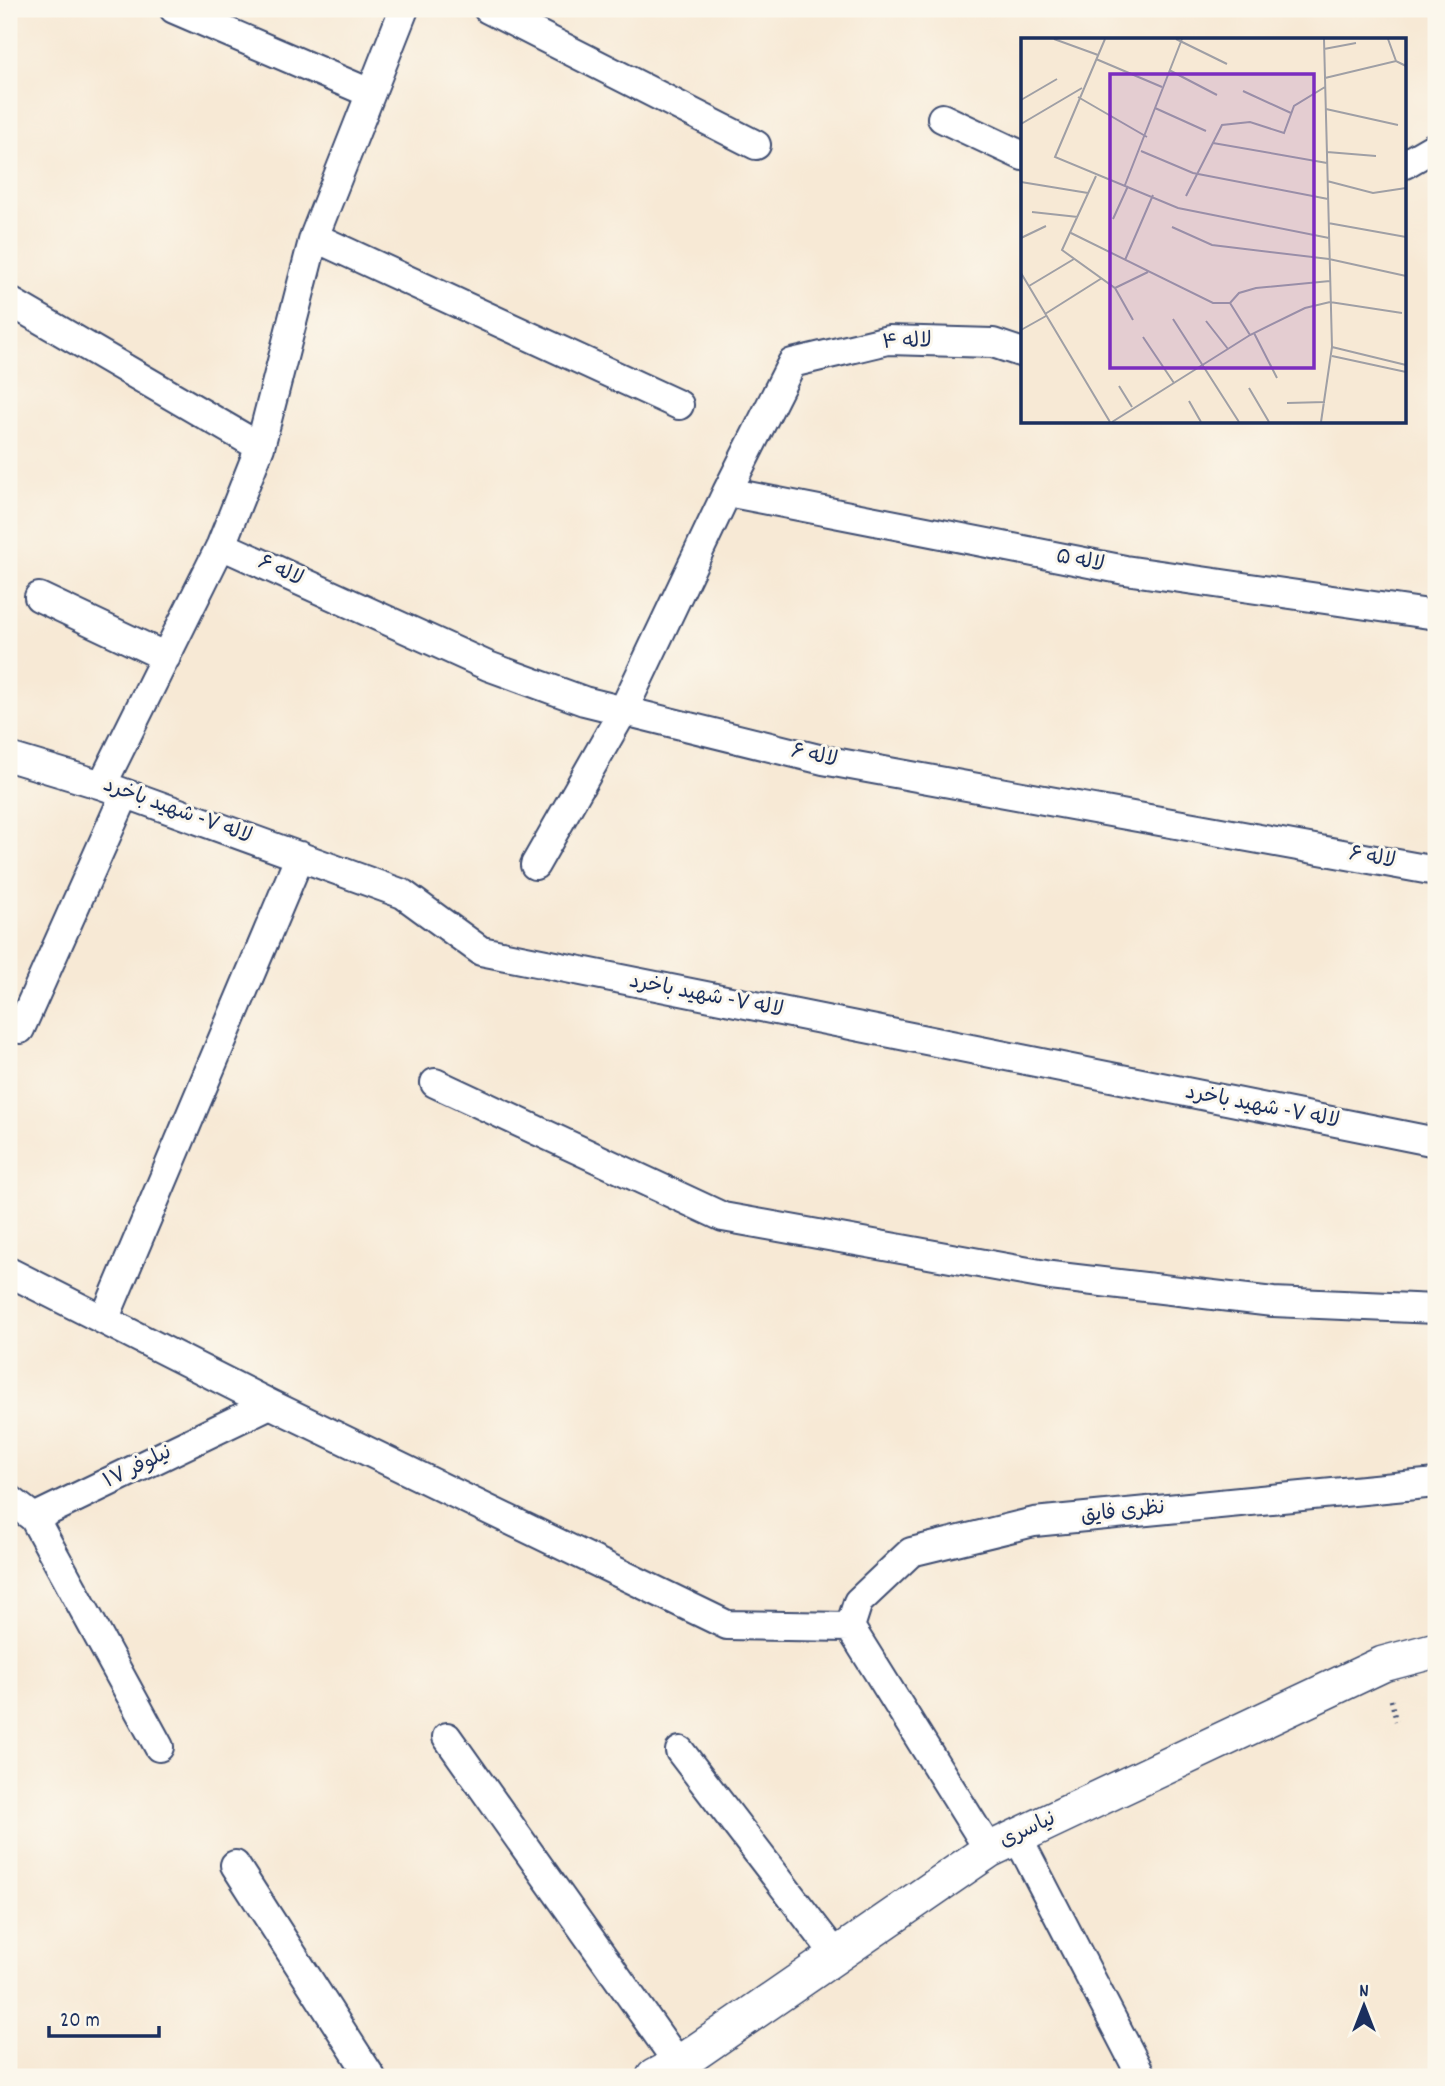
<svg xmlns="http://www.w3.org/2000/svg" width="1445" height="2086" font-family="Dekko,'Playpen Sans Arabic',sans-serif">
<style>
.lines{fill:none;stroke-linecap:round;stroke-linejoin:round}
.minor-casing{stroke:#3c4b70;stroke-width:32}
.tertiary-casing{stroke:#3c4b70;stroke-width:38}
.path{stroke:#3c4b70;stroke-width:4.5;stroke-dasharray:2 5;stroke-linecap:butt}
.minor{stroke:#fff;stroke-width:28}
.tertiary{stroke:#fff;stroke-width:35}
.labels{text-anchor:middle;dominant-baseline:central;stroke-width:6;stroke-linejoin:round;paint-order:stroke}
.street-label{font-size:21px;fill:#1b2f5e;stroke:#fbf7ec}
.inset-road{fill:none;stroke:#9f9fa5;stroke-width:2}
.view{fill:#7b2cbf;fill-opacity:0.15;stroke:#7b2cbf;stroke-width:3.5}
.inset-edge{fill:none;stroke:#1b2f5e;stroke-width:3.5}
</style>
<rect width="100%" height="100%" fill="#fbf7ec"/>
<filter id="ink" filterUnits="userSpaceOnUse"><feTurbulence type="fractalNoise" baseFrequency=".0143" numOctaves="2"/><feDisplacementMap in="SourceGraphic" scale="14" xChannelSelector="R" yChannelSelector="G"/><feConvolveMatrix kernelMatrix="1 2 1 2 8 2 1 2 1" color-interpolation-filters="sRGB"/></filter>
<filter id="wash" filterUnits="userSpaceOnUse"><feTurbulence type="fractalNoise" baseFrequency=".00686" numOctaves="4" result="noise"/><feDisplacementMap in="SourceGraphic" scale="28" xChannelSelector="R" yChannelSelector="G"/><feGaussianBlur stdDeviation="1.57" result="paint"/><feColorMatrix in="noise" values="0 0 0 0 0 0 0 0 0 0 0 0 0 0 0 0 0 1.4 0 .05"/><feComposite in="paint" operator="in"/></filter>
<g filter="url(#wash)">
<rect width="100%" height="100%" fill="#f7e9d5"/>
</g>
<g filter="url(#ink)">
<g class="lines">
<g class="minor-casing">
<path id="minor" d="M 174,9 L 370,93
M 488,9 L 756,145
M 942,118 L 1023,156
M 1405,164 L 1436,146
M 314,237 L 679,405
M 9,301 L 260,447
M 727,492 L 1125,570 L 1436,615
M 221,545 L 488,666 L 584,701 L 823,760 L 1436,871
M 39,597 L 166,657
M 9,757 L 102,785 L 403,894 L 481,951 L 1436,1142
M 102,785 L 221,545 L 260,447 L 314,237 L 404,9
M 535,865 L 623,711 L 727,492 L 792,363 L 888,340 L 993,343 L 1023,353
M 20,1029 L 125,794
M 435,1083 L 723,1217 L 1051,1276 L 1273,1302 L 1436,1309
M 9,1272 L 270,1404 L 727,1625 L 850,1627
M 104,1320 L 300,856
M 9,1499 L 34,1518 L 270,1404
M 34,1518 L 159,1747
M 850,1627 L 858,1602 L 911,1552 L 1034,1522 L 1436,1483
M 850,1627 L 989,1850
M 447,1737 L 688,2077
M 680,1751 L 836,1955
M 1017,1836 L 1142,2077
M 235,1865 L 371,2077"/>
</g>
<g class="tertiary-casing">
<path id="tertiary" d="M 654,2077 L 680,2063 L 989,1850 L 1383,1664 L 1436,1650"/>
</g>
<path class="path" d="M 1391,1700 L 1396,1721"/>
<use href="#minor" class="minor"/>
<use href="#tertiary" class="tertiary"/>
</g>
</g>
<g class="labels">
<g class="street-label">
<text transform="translate(907 343) rotate(-2)">لاله ۴</text>
<text transform="translate(1080 562) rotate(11)">لاله ۵</text>
<text transform="translate(280 572) rotate(24)">لاله ۶</text>
<text transform="translate(814 757) rotate(12)">لاله ۶</text>
<text transform="translate(177 812) rotate(20)">لاله ۷- شهید باخرد</text>
<text transform="translate(1372 859) rotate(10)">لاله ۶</text>
<text transform="translate(706 997) rotate(11)">لاله ۷- شهید باخرد</text>
<text transform="translate(1262 1108) rotate(11)">لاله ۷- شهید باخرد</text>
<text transform="translate(138 1468) rotate(-26)">نیلوفر ۱۷</text>
<text transform="translate(1123 1513) rotate(-6)">نظری فایق</text>
<text transform="translate(1028 1831) rotate(-25)">نیاسری</text>
</g>
</g>
<g transform="translate(1021 38)">
<rect width="385" height="385" fill="#f7e9d5"/>
<path class="inset-road" d="M 33,1 L 77,17M 84,1 L 34,119 L 157,170 L 308,200M 155,1 L 206,26M 367,1 L 375,23M 303,11 L 335,5M 75,21 L 141,49M 148,32 L 196,57M 304,40 L 375,23 L 385,28M 222,53 L 270,75M 57,59 L 126,99M 0,62 L 36,41M 134,70 L 185,93M 305,71 L 377,87M 0,86 L 61,50M 192,105 L 306,125M 120,113 L 172,135 L 307,161M 306,114 L 355,118M 75,138 L 41,212 L 94,250 L 127,234M 306,143 L 352,155 L 385,150M 0,144 L 67,155M 104,147 L 161,1M 165,158 L 201,87 L 229,84 L 263,95 L 273,68 L 304,49M 11,174 L 57,179M 92,181 L 107,148M 307,185 L 385,199M 151,189 L 191,207 L 308,221 L 385,238M 50,195 L 192,265 L 209,265M 0,200 L 25,188M 104,222 L 132,157M 0,235 L 89,384M 8,248 L 53,221M 94,250 L 112,282M 209,265 L 218,255 L 235,250 L 309,243M 209,265 L 229,297M 24,276 L 81,240M 152,281 L 218,384M 185,283 L 207,311M 0,292 L 25,278M 233,295 L 256,340M 122,299 L 153,345M 311,309 L 385,327M 311,318 L 385,334M 98,348 L 111,369M 228,350 L 248,384M 168,363 L 180,384M 266,365 L 304,364M 91,384 L 229,297 L 284,270 L 309,264 L 381,275M 300,384 L 311,309 L 303,1"/>
<path class="view" d="M 89,36 L 293,36 L 293,330 L 89,330 Z"/>
<rect width="385" height="385" class="inset-edge"/>
</g>
<rect width="1445" height="2086" fill="none" stroke="#fbf7ec" stroke-width="35"/>
<g transform="translate(1364 2006)" stroke="#fbf7ec" stroke-width="5" paint-order="stroke">
<path d="M0-5L12 26L0 18L-12 26Z" fill="#1b2f5e"/>
<text y="-10" font-size="19" font-weight="bold" text-anchor="middle" fill="#1b2f5e">N</text>
</g>
<path d="M49 2026v10h110v-10" fill="none" stroke="#1b2f5e" stroke-width="3.5"/>
<text x="60" y="2026" font-size="21" fill="#1b2f5e" stroke="#fbf7ec" stroke-width="5" paint-order="stroke">20 m</text>
</svg>
